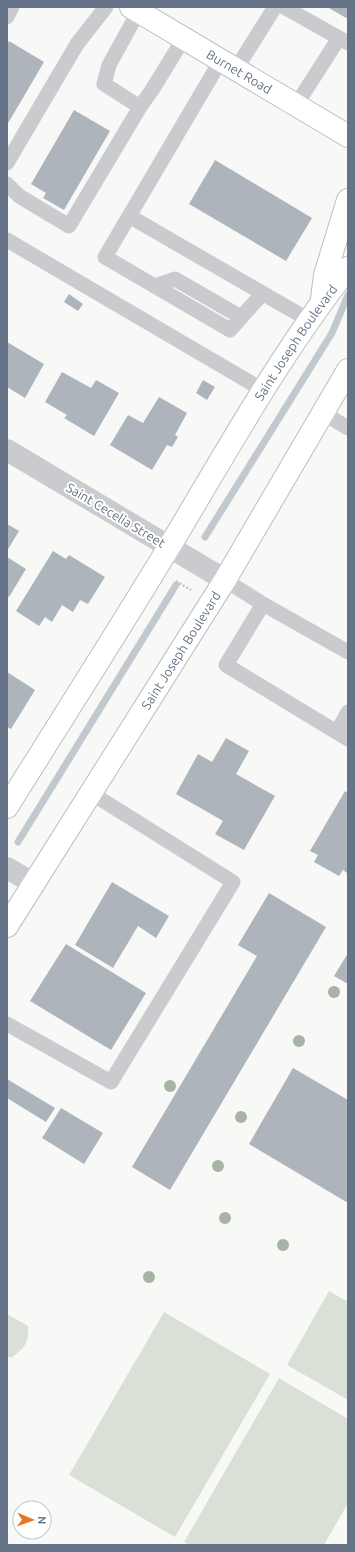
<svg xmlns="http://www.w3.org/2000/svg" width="355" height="1552" font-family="Ubuntu,sans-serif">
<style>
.green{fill:#d9e1d7}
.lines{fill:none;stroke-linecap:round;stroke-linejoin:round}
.stream{stroke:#c1c9cf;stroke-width:7}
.building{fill:#aeb4bc}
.secondary-casing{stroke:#bbbec4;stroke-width:24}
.path{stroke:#c2c3c6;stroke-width:2.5;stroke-dasharray:2 2;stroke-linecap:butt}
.lane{stroke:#c9cbcf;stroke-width:15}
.street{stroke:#c9cbcf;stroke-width:22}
.secondary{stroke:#fff;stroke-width:22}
.tree{fill:#a6b3a5}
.labels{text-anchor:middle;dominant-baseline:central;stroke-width:4;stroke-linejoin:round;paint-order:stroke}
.street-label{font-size:13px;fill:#677388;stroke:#fff}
</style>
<rect width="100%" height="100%" fill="#f8f9f6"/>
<path class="green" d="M 329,1291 L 348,1302 L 348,1400 L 287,1365 Z
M 164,1312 L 270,1374 L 175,1537 L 69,1475 Z
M 7,1314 L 28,1326 C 29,1343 25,1348 11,1358 L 7,1356 Z
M 279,1378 L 348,1419 L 348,1503 L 324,1545 L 189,1545 L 184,1542 Z"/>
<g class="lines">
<path class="stream" d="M 205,537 L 332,333 L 348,295
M 18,842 L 176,585"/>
</g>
<path class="building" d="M 327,7 L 348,7 L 348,19 Z
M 9,41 L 44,62 L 7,125 L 7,45 Z
M 74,110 L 110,131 L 64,210 L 43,198 L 46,193 L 31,184 Z
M 215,160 L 312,218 L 286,261 L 189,204 Z
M 69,294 L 83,304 L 78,311 L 64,302 Z
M 7,342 L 44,364 L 25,398 L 7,387 Z
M 62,372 L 91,388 L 96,380 L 119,393 L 94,436 L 64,418 L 67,415 L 45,402 Z
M 203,380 L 215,387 L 207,400 L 196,393 Z
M 159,397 L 187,413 L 175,435 L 178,437 L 172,447 L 167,445 L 152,470 L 110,445 L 128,415 L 143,423 Z
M 7,524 L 19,531 L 7,551 Z
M 53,551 L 66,559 L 69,555 L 105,577 L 88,604 L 80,600 L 73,612 L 62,605 L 52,622 L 45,617 L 39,626 L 16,611 Z
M 7,557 L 26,569 L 9,597 L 7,596 Z
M 7,672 L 35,690 L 11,729 L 7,727 Z
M 226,738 L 249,751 L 236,774 L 275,796 L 244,850 L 215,834 L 223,821 L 176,794 L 198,754 L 212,762 Z
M 345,791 L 348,793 L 348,872 L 347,873 L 343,870 L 339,876 L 314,862 L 318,855 L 310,851 Z
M 112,882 L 169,916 L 156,938 L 138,926 L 113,968 L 75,945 Z
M 269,893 L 326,927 L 170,1190 L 132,1167 L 257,956 L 238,945 Z
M 66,944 L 146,993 L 111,1050 L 30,1001 Z
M 348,953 L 348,984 L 334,976 Z
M 293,1068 L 348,1100 L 348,1203 L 249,1144 Z
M 7,1079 L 55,1108 L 46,1122 L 7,1098 Z
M 61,1108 L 103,1133 L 84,1164 L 42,1138 Z"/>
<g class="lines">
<g class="secondary-casing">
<g id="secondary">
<path id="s1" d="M 131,7 L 348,136"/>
<path d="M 322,299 L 325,275 L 348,200"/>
<path id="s2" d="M 7,807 C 65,714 124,622 180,529 C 233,440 284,349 348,268"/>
<path id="s3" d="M 7,926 L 225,580 L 348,370"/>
</g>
</g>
<path class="path" d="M 176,581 L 191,590"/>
<path class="lane" d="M 284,7 L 348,43
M 7,17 L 12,7
M 221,60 L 105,257 L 230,330 L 262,294
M 236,69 L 275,7
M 296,105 L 339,38
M 140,107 L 104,84 L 109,65 L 141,7
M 7,163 L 77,44 L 106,7
M 7,184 L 19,196 L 69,226 L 140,107 L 152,90 L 184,38
M 129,216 L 309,320
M 7,240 L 263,390
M 154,286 L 175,279 L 241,317
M 323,413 L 348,428
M 225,580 L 263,604 L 226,665 L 348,739
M 263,604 L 348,652
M 337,732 L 348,712
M 7,1024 L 111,1082 L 233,882 L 91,793"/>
<path class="street" d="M 7,450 L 225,580
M 7,868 L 33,883"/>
<use href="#secondary" class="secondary"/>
</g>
<g class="tree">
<circle cx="334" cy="992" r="6"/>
<circle cx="299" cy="1041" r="6"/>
<circle cx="170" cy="1086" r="6"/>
<circle cx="241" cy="1117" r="6"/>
<circle cx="218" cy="1166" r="6"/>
<circle cx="225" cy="1218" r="6"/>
<circle cx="283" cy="1245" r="6"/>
<circle cx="149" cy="1277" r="6"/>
</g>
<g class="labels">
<g class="street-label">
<text stroke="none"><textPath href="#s1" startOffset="126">Burnet Road</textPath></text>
<text stroke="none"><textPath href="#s2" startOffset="547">Saint Joseph Boulevard</textPath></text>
<text transform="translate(116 515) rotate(31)">Saint Cecelia Street</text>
<text stroke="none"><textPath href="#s3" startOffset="326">Saint Joseph Boulevard</textPath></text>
</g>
</g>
<rect width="355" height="1552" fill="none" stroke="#677388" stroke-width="16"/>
<g transform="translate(32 1520) rotate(92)"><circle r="19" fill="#ffffff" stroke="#c2c7cf"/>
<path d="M0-3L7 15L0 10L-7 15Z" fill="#e77628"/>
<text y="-6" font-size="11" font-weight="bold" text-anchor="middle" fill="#677388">N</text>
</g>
</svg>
